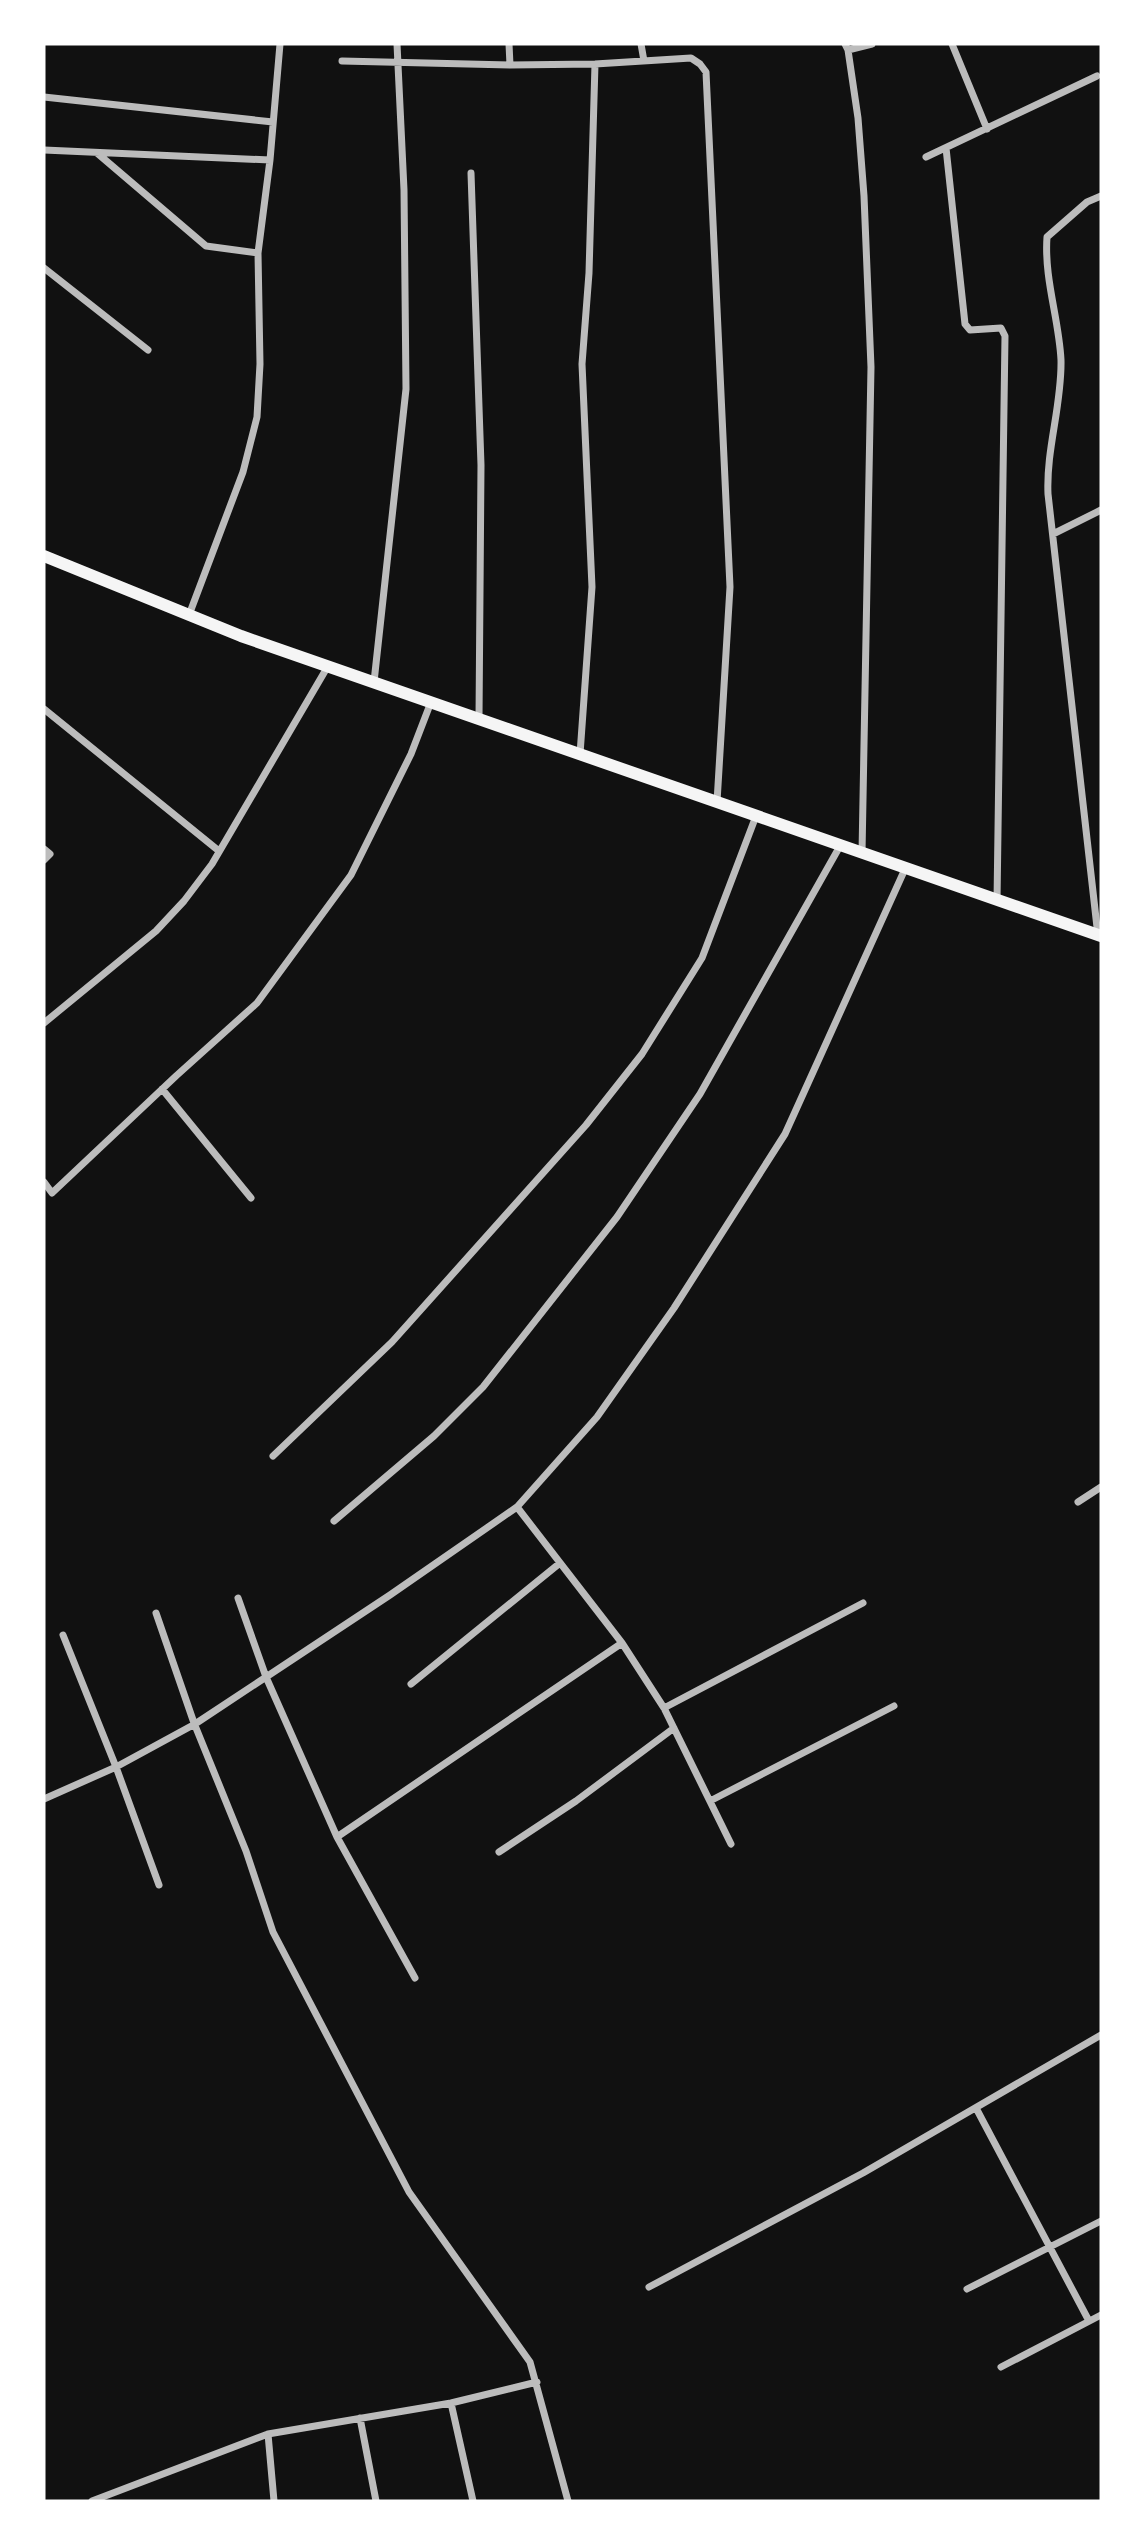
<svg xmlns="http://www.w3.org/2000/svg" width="1145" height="2545" font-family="Roboto,sans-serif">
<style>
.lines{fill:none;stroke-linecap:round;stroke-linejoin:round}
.minor{stroke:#bcbcbc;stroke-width:7}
.secondary{stroke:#f5f5f5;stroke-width:12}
</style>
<rect width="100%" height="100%" fill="#111"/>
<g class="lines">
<path class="minor" d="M 509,44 L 510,65
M 641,44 L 644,61
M 845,44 L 848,50 L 858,118 L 864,196 L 871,367 L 862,853
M 952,44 L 987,129
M 848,50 L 872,44
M 342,61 L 510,65 L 595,64 L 691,58 L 700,64 L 706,72 L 730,587 L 717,802
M 44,97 L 273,122
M 946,148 L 965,324 L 970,330 L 1001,328 L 1005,336 L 997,901
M 44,150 L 270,160
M 97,153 L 206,246 L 258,253
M 926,157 L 1097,76
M 471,173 L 481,465 L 479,719
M 44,268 L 148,350
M 1053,534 L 1101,510
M 189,615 L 243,472 L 257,417 L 260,364 L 258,253 L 270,160 L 280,44
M 374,682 L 406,389 L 404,190 L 397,44
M 44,709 L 219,851
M 580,754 L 592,587 L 582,364 L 589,273 L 595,64
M 44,849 L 50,854 L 44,860
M 1098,936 L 1048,494 C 1046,449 1062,405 1061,360 C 1059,319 1044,279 1047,237 L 1087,202 L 1101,196
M 44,1023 L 156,931 L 184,901 L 212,864 L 328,666
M 162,1089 L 251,1198
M 44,1182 L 52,1193 L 176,1076 L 257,1003 L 351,875 L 411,754 L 431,702
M 273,1456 L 392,1342 L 586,1125 L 642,1054 L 702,958 L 756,816
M 1078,1502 L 1101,1487
M 517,1507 L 622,1643 L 664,1708 L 731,1844
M 334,1521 L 434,1436 L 483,1387 L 617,1217 L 700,1094 L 840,846
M 238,1598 L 266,1677 L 337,1837 L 415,1978
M 156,1613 L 194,1723 L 246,1851 L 273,1932 L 409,2192 L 530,2362 L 568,2501
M 63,1635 L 116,1767 L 159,1885
M 411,1684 L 560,1563
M 664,1708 L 863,1603
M 44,1799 L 116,1767 L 195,1724 L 390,1595 L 517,1507 L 597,1417 L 674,1308 L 785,1134 L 905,869
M 710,1801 L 894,1706
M 337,1837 L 622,1643
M 499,1852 L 576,1801 L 674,1728
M 976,2108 L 1089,2321
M 649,2287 L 863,2173 L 1101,2035
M 967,2289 L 1101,2221
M 1001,2367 L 1101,2315
M 451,2403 L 473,2501
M 360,2418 L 376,2501
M 268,2434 L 274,2501
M 92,2501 L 268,2434 L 451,2403 L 537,2382"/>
<path class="secondary" d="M 44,556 L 241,636 L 1101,936"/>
</g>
<rect width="1145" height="2545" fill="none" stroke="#ffffff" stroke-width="91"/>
</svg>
